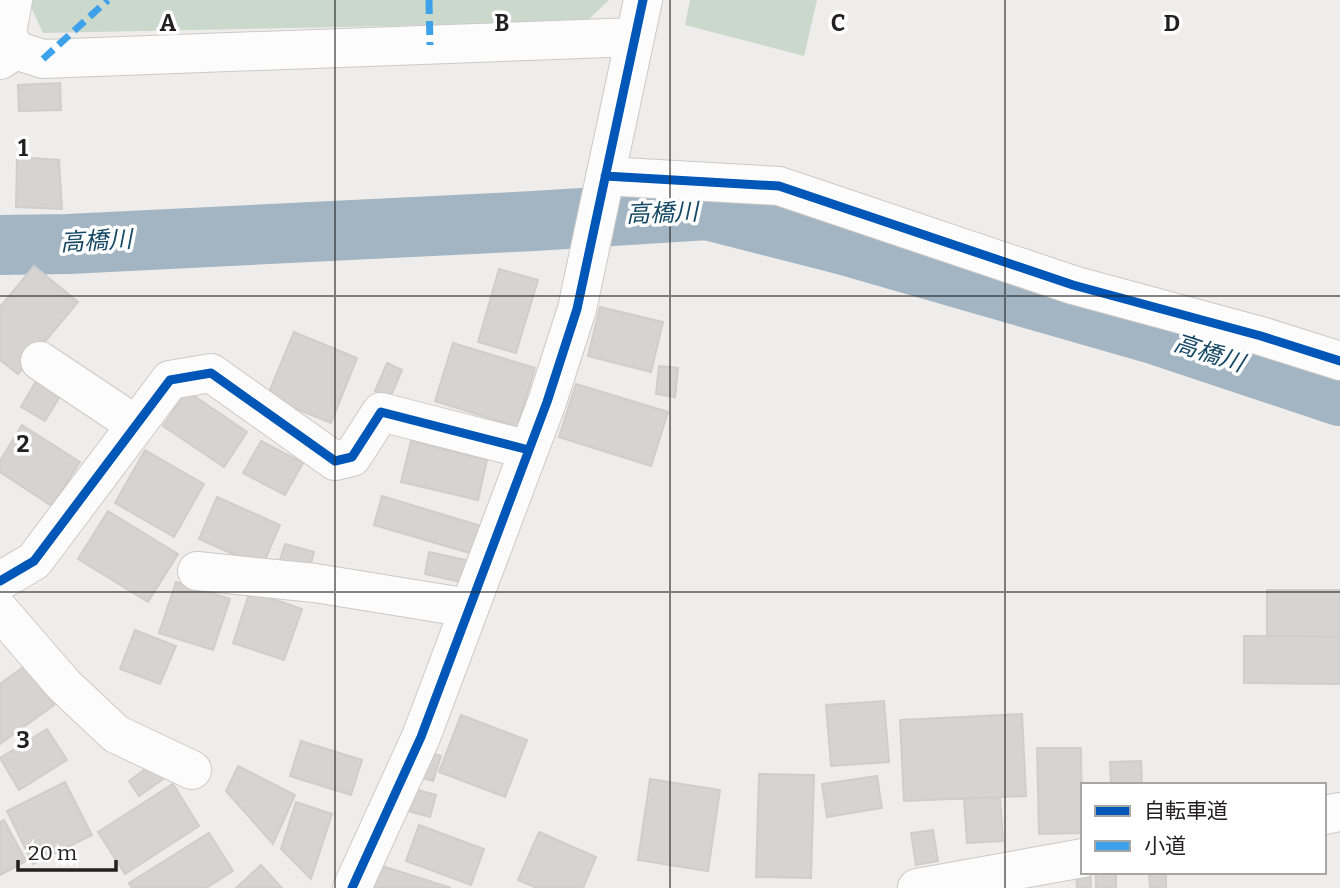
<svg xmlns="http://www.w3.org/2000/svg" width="1340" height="888" font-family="Bitter,'Noto Sans JP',serif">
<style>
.green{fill:#cad9cc}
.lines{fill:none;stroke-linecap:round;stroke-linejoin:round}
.river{stroke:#a3b5c2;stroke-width:60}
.building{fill:#d5d4d2;stroke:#cfcecc;stroke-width:2}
.minor-casing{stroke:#cbcac8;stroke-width:40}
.minor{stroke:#fdfcfc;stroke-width:38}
.quiet{stroke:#3ea2ea;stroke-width:7;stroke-dasharray:14 7;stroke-linecap:butt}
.cycleway-casing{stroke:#fff;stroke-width:13}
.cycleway{stroke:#0057b8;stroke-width:9}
.grid{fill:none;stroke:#222020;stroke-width:2;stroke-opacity:0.55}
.labels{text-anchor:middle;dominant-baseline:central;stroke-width:7;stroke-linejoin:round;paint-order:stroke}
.water-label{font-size:24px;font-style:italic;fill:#164965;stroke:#fff}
.grid-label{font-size:23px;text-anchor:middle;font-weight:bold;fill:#222020;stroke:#fff;stroke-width:7;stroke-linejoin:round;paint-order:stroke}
</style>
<rect width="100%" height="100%" fill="#efedeb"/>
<path class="green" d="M 32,0 L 609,0 L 586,22 L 43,33 L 31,7 Z
M 690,0 L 817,0 L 804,56 L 685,25 Z"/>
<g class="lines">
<path class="river" d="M 0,245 L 68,244 L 534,221 L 707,210 L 844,245 L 1157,335 L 1340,396"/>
</g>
<path class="building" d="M 60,83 L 61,110 L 19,111 L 18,85 Z
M 17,157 L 59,160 L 62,209 L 16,207 Z
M 34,266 L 78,302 L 18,374 L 0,360 L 0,307 Z
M 499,269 L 538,280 L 516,353 L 478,342 Z
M 600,307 L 663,322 L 651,372 L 588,356 Z
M 294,332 L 357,358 L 331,423 L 267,397 Z
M 453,343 L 535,368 L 517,427 L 435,401 Z
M 387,363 L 402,370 L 390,398 L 375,391 Z
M 659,366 L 678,368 L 675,397 L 656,394 Z
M 38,378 L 62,393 L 45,421 L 21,407 Z
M 576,384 L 668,412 L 651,466 L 559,437 Z
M 187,391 L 247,432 L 224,467 L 163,426 Z
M 22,425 L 80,462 L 52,506 L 0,472 L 0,461 Z
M 261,441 L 303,463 L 285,495 L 243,473 Z
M 411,441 L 487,460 L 478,500 L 401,482 Z
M 145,450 L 204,484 L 174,537 L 115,503 Z
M 382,496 L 481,526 L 473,554 L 374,525 Z
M 217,497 L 280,525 L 262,567 L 199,539 Z
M 108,511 L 178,554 L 148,602 L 78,559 Z
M 285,544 L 314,552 L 309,571 L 279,563 Z
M 429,552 L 470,561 L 465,583 L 425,574 Z
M 176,582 L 230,599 L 213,650 L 159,633 Z
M 1267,590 L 1340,590 L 1340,637 L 1267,636 Z
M 250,591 L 302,609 L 284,660 L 233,643 Z
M 135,630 L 176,646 L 160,684 L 120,669 Z
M 1244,636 L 1340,637 L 1340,684 L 1244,683 Z
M 25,666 L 54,705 L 0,744 L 0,684 Z
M 884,701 L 889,762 L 831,766 L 826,705 Z
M 1022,714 L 1026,796 L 904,801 L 900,720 Z
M 461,715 L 527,740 L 505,797 L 439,772 Z
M 47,729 L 67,760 L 19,790 L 0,758 Z
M 301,741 L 362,760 L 351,795 L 290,776 Z
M 1037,748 L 1081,748 L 1082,833 L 1039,834 Z
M 424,751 L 441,756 L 433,781 L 416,776 Z
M 1141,761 L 1142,785 L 1111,785 L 1110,762 Z
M 155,762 L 166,777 L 139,796 L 129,781 Z
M 238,766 L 295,795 L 273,844 L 226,791 Z
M 759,774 L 814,775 L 811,878 L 756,877 Z
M 877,776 L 882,808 L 827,817 L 822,784 Z
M 650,779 L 720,790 L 708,871 L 638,860 Z
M 65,782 L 92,835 L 33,864 L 7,811 Z
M 173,784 L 199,826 L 125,874 L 98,832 Z
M 407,787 L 436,795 L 430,817 L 401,809 Z
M 1000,797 L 1003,841 L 967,843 L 964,799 Z
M 296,802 L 332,814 L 311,879 L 281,849 Z
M 4,820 L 26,861 L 0,875 L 0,822 Z
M 419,825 L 484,849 L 471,885 L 406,861 Z
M 933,830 L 938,861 L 916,865 L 911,833 Z
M 539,832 L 596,857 L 583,888 L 537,888 L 518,880 Z
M 209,833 L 233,871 L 206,888 L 132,888 L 129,883 Z
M 261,865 L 282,888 L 236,888 Z
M 379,865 L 451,888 L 372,888 Z
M 1076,871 L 1090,872 L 1091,888 L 1077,888 Z
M 1096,872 L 1116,872 L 1116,888 L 1096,888 Z
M 1149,872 L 1166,872 L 1166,888 L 1150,888 Z"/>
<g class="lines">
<g class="minor-casing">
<path id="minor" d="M 13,0 L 7,33 L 15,50
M 0,60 L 15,50 L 43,59 L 635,37
M 605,176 L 779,186 L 1073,285 L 1261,336 L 1340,361
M 40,361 L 136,425
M 197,571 L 315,583 L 469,608
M 0,581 L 34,561 L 170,380 L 211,373 L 335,461 L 352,457 L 381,412 L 529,450
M 0,611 L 64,685 L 116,734 L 192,770
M 1324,815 L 1340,812
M 352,888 L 421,737 L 547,402 L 577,309 L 643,0
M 917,888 L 1083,858"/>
</g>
<use href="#minor" class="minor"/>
<path class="quiet" d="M 429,0 L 430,45
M 43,59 L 108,0"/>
<g class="cycleway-casing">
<path id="cycleway" d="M 605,176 L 779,186 L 1073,285 L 1261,336 L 1340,361
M 0,581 L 34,561 L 170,380 L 211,373 L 335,461 L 352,457 L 381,412 L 529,450
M 352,888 L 421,737 L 547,402 L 577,309 L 643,0"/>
</g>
<use href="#cycleway" class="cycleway"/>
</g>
<path class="grid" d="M 335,0 L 335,888M 670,0 L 670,888M 1005,0 L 1005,888M 0,296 L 1340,296M 0,592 L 1340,592"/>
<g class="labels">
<g class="water-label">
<text transform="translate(662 213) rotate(-2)">高橋川</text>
<text transform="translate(96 241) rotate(-3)">高橋川</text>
<text transform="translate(1209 353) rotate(18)">高橋川</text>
</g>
</g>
<g class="grid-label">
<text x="168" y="31">A</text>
<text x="502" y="31">B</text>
<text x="838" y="31">C</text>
<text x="1172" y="31">D</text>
<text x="23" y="156">1</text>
<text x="23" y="452">2</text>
<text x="23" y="748">3</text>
</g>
<rect x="1081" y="783" width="245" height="91" fill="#ffffff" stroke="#a7a6a6" stroke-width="2"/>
<rect x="1095" y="806" width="35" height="10" fill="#0057b8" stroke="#a7a6a6" stroke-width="2"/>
<text x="1144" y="818" font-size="21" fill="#222020">自転車道</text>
<rect x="1095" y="841" width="35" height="10" fill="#3ea2ea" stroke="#a7a6a6" stroke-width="2"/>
<text x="1144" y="853" font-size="21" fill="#222020">小道</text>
<path d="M18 860v10h98v-10" fill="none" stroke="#222020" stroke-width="3.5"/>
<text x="28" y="860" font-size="21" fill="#222020" stroke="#ffffff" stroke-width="5" paint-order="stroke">20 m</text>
</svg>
